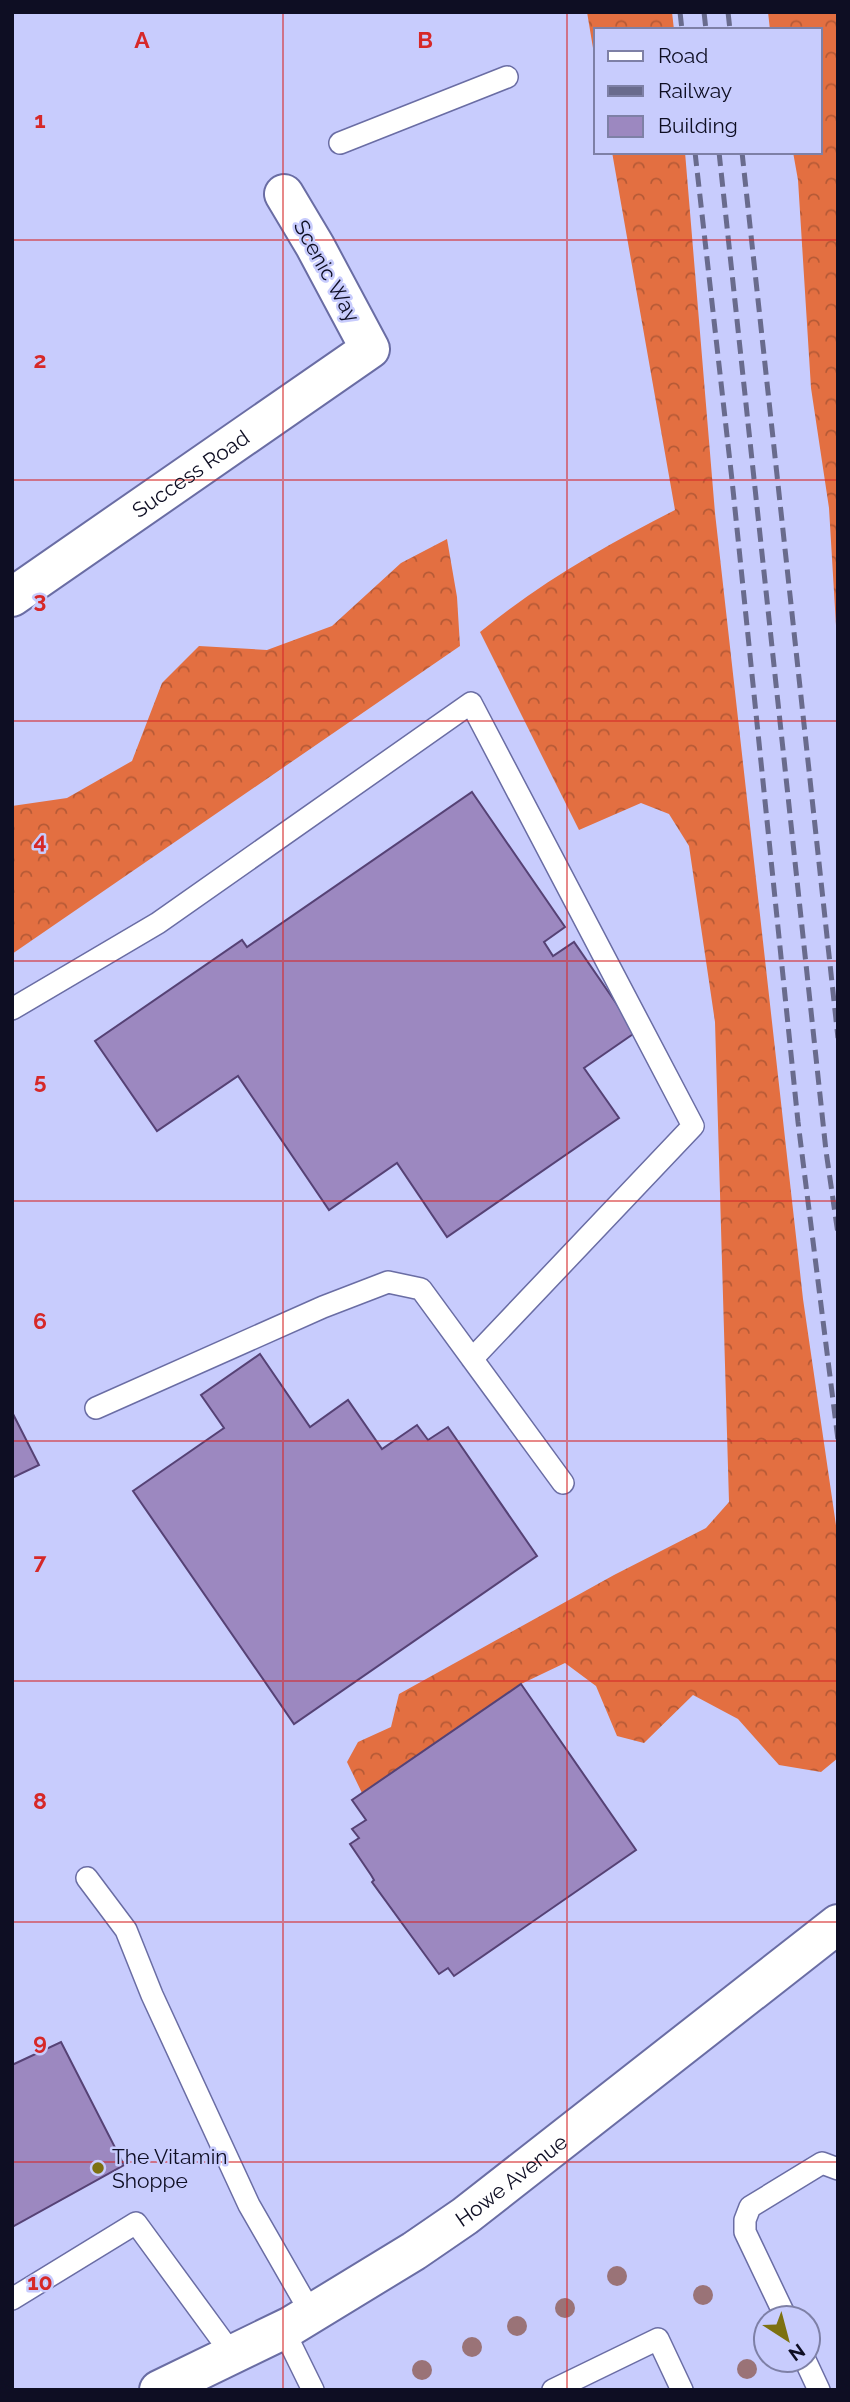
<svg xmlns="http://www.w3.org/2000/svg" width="850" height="2402" font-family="Raleway,sans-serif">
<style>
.forest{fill:url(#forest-crowns)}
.building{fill:#9c88c0;stroke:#564275;stroke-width:2}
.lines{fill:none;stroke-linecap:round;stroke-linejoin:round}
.service-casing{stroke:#6a6da4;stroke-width:24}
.minor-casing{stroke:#6a6da4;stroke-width:42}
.tertiary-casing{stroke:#6a6da4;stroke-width:42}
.service{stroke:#fff;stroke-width:21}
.minor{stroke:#fff;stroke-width:38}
.tertiary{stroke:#fff;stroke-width:38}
.rail{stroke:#696b8d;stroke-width:5;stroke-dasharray:14 7;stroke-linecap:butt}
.tree{fill:#9a7377}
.grid{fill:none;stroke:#d62828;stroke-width:2;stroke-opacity:0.55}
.poi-dot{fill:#7d7111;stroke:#c8ccfd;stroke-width:2.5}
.labels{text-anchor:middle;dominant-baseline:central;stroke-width:5;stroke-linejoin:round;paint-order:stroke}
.street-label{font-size:21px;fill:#0e0e23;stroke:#c8ccfd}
.poi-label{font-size:21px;fill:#0e0e23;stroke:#c8ccfd;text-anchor:start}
.grid-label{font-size:23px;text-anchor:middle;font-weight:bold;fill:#d62828;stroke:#c8ccfd;stroke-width:5;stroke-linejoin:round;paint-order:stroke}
</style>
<defs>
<pattern id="forest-crowns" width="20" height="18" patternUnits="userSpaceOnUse" patternTransform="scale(1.75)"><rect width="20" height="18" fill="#e36f41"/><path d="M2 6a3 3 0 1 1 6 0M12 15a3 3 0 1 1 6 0" fill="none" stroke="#b65a36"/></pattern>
</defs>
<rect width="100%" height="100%" fill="#c8ccfd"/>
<path class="forest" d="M 587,12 L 672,12 L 674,30 L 596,30 L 596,66 Z
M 768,12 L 838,12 L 838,659 L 829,508 L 811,388 L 798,180 L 793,152 L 820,152 L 820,30 L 770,30 Z
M 612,152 L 685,152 L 715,513 L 803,1299 L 838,1539 L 838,1758 L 821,1772 L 779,1765 L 738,1719 L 693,1695 L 644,1743 L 617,1736 L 596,1686 L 565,1663 L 521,1684 L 362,1793 L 347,1762 L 358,1742 L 391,1727 L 399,1694 L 614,1575 L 706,1528 L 729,1502 L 715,1022 L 689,846 L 669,814 L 641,803 L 579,830 L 480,632 C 540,583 606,545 675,510 Z
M 447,539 L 457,597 L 460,646 L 12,954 L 12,806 L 67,798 L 132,761 L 162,683 L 199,646 L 267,650 L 332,626 L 401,563 Z"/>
<path class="building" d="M 472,792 L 565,927 L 544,942 L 553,956 L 574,942 L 636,1032 L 584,1068 L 619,1118 L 447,1237 L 397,1163 L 329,1210 L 238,1076 L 157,1131 L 95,1041 L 242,940 L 247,947 Z
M 260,1354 L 310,1427 L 348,1400 L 382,1449 L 417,1425 L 428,1440 L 448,1427 L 537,1556 L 294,1724 L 133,1491 L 224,1428 L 201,1395 Z
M 12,1412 L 39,1465 L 12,1478 Z
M 521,1684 L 636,1850 L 454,1976 L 448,1968 L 439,1974 L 372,1882 L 374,1880 L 371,1875 L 350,1844 L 359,1838 L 352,1829 L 366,1820 L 352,1800 Z
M 61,2042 L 124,2165 L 12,2227 L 12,2065 Z"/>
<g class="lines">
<g class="service-casing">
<path id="service" d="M 340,143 L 507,77
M 12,1009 L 158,923 L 471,703 L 693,1126 L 472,1359
M 96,1408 L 323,1307 L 388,1282 L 421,1289 L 563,1483
M 87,1878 L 126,1930 L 152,1995 L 249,2205 L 311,2313
M 12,2299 L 136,2223 L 232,2354
M 786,2318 L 745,2232 L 745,2220 L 750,2207 L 822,2163 L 838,2169
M 283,2329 L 313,2390
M 805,2360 L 819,2390
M 553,2390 L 658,2339 L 682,2390"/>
</g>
<g class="minor-casing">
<g id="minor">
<path id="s1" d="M 12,597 L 370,349 L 315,246 L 284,194"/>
</g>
</g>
<g class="tertiary-casing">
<g id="tertiary">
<path id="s2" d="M 159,2390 L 291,2326 L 414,2251 L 465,2216 L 838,1924"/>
</g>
</g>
<use href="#service" class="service"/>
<use href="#minor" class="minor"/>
<use href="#tertiary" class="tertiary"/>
<path class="rail" d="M 680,12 L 682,30
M 704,12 L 706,30
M 728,12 L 730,30
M 695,152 L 732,480 L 798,1122 L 838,1440
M 719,152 L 826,1151 L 838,1234
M 742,152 L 838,1038"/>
</g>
<g class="tree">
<circle cx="617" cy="2276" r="10"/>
<circle cx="703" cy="2295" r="10"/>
<circle cx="565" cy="2308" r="10"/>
<circle cx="517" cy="2326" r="10"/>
<circle cx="472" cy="2347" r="10"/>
<circle cx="747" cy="2369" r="10"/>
<circle cx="422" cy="2370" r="10"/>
</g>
<path class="grid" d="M 283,12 L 283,2390M 567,12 L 567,2390M 12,240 L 838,240M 12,480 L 838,480M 12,721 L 838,721M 12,961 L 838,961M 12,1201 L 838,1201M 12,1441 L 838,1441M 12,1681 L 838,1681M 12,1922 L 838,1922M 12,2162 L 838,2162"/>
<circle class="poi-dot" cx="98" cy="2168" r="7"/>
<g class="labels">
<g class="street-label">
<text transform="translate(327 271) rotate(61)">Scenic Way</text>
<text stroke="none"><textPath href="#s1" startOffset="217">Success Road</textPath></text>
<text stroke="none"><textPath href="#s2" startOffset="411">Howe Avenue</textPath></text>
</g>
<g class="poi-label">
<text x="112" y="2156">The Vitamin<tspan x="112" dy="24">Shoppe</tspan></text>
</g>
</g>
<g class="grid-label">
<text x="142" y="48">A</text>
<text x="425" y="48">B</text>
<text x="40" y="128">1</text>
<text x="40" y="368">2</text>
<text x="40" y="608">3</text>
<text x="40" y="849">4</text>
<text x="40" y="1089">5</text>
<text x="40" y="1329">6</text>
<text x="40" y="1569">7</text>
<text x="40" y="1809">8</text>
<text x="40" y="2050">9</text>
<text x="40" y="2290">10</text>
</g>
<rect width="850" height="2402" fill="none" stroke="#0e0e23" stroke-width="28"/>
<rect x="594" y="28" width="228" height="126" fill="#c8ccfd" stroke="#7e80a6" stroke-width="2"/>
<rect x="608" y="51" width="35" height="10" fill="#ffffff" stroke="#7e80a6" stroke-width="2"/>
<text x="658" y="63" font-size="21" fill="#0e0e23">Road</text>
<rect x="608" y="86" width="35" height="10" fill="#696b8d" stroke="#7e80a6" stroke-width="2"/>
<text x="658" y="98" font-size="21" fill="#0e0e23">Railway</text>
<rect x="608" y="116" width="35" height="21" fill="#9c88c0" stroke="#7e80a6" stroke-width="2"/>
<text x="658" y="133" font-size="21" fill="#0e0e23">Building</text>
<g transform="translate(787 2339) rotate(144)"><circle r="33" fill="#c8ccfd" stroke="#7e80a6" stroke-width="2"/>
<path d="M0-5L12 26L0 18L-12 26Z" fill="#7d7111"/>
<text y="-10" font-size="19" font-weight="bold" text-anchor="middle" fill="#0e0e23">N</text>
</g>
</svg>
